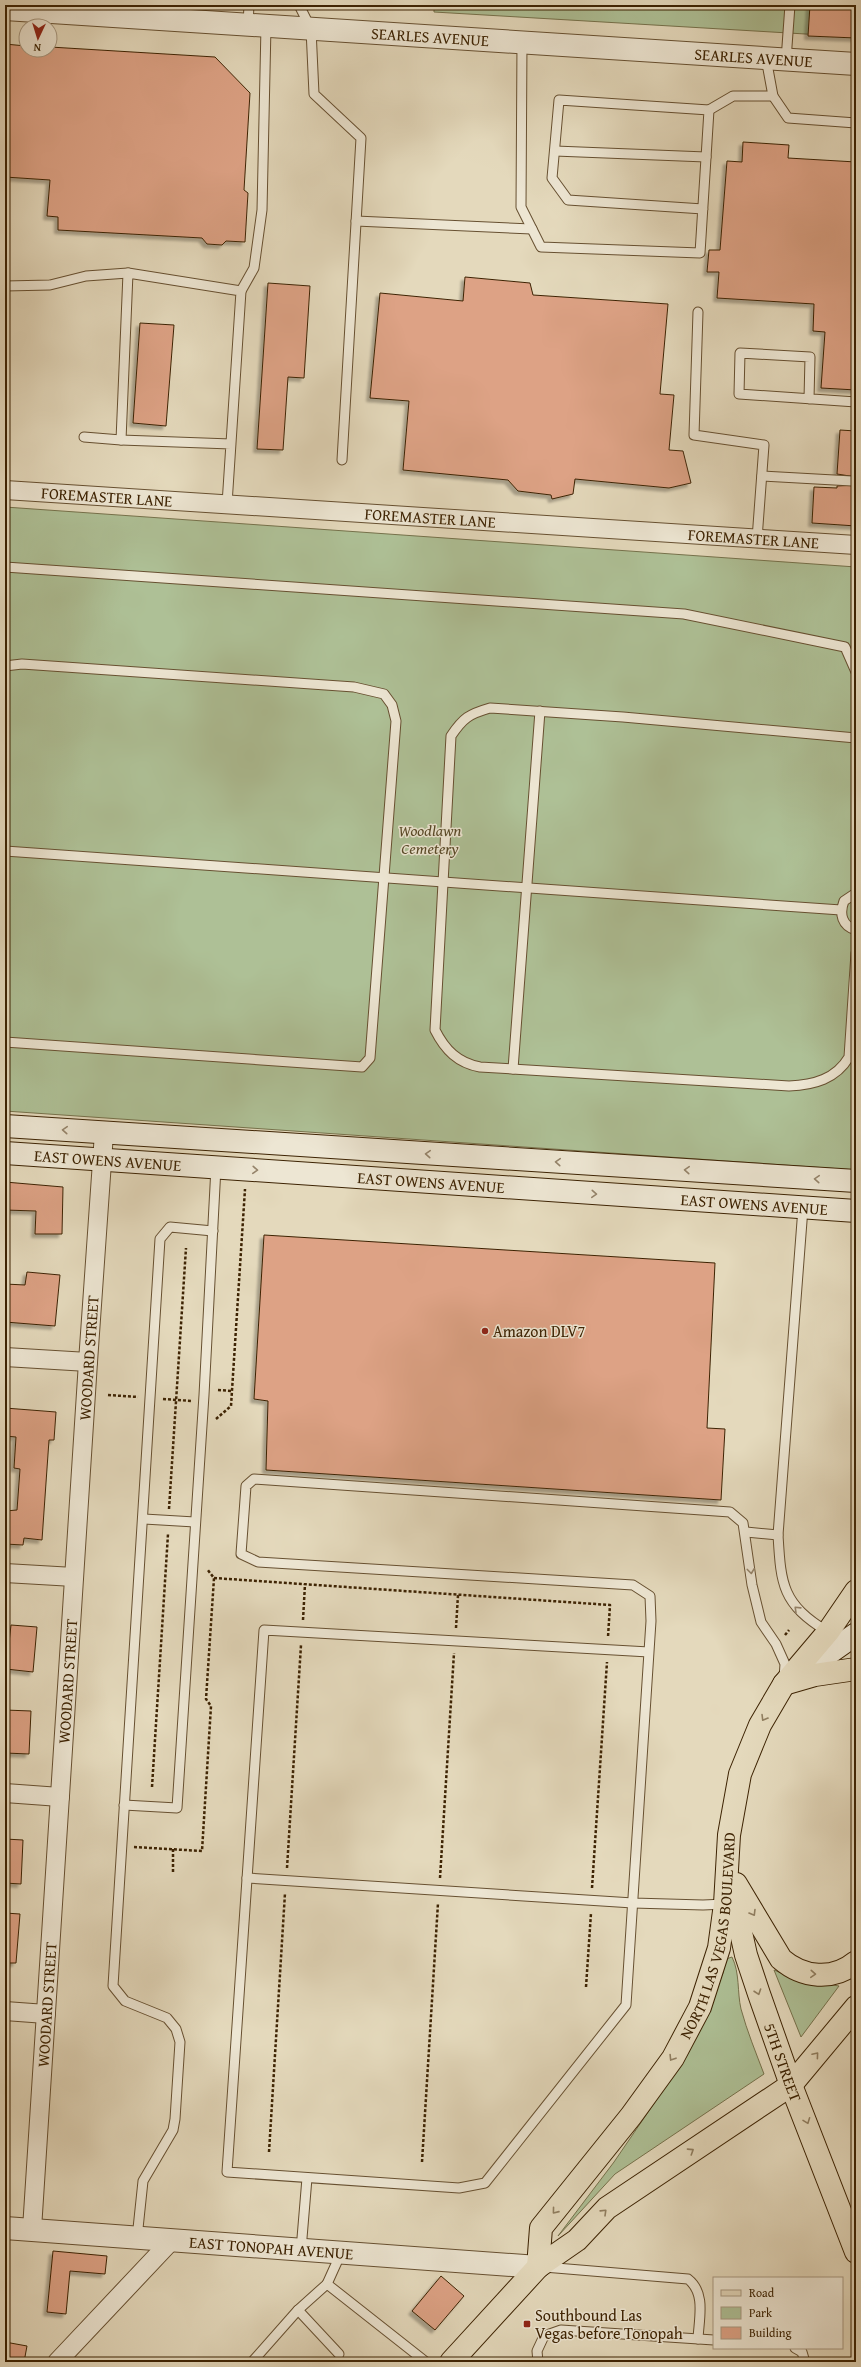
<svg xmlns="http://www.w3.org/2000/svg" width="861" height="2367" viewBox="0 0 861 2367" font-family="'Gentium Book Plus',serif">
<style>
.green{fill:#aec096;stroke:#76724c}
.building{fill:#dda285;stroke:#3d2303;filter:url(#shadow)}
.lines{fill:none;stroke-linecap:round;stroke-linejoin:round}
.service-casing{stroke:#675031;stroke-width:11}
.minor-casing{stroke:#675031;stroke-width:20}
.tertiary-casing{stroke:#675031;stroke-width:24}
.secondary-casing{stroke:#3d2303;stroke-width:24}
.primary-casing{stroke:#3d2303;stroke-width:24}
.path{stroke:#3d2303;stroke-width:2.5;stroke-dasharray:3 2;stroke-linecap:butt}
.service{stroke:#ede6d3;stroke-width:9}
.minor{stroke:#ede6d3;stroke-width:18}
.tertiary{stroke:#ede6d3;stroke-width:22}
.secondary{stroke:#ede6d3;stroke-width:22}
.primary{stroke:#e4d9bc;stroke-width:22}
.oneway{stroke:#95846b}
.oneway2{stroke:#907e60}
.poi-dot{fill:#8f2418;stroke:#ede6d3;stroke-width:1.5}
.labels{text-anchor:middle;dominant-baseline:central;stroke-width:3;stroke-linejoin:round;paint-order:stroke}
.street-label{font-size:16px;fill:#3d2303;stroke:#ede6d3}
.park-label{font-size:16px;font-style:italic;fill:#594a28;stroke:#ede6d3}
.poi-label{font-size:16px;fill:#3d2303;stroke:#ede6d3;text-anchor:start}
</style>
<defs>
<filter id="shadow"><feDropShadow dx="-3.5" dy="3.5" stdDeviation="1" flood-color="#0004"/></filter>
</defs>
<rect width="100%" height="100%" fill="#e4d9bc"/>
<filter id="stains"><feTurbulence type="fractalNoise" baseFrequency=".005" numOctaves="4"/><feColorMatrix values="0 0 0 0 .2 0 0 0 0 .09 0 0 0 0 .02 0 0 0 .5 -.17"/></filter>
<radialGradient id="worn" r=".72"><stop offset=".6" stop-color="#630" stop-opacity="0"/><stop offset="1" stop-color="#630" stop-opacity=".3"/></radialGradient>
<g class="green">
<path d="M434 5H856V37L434 12Z"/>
<path d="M5 507 856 567V1170L5 1111Z"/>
<path d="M732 1957C740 1973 737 1992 741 2009 747 2031 756 2053 764 2074L615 2174 558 2236 614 2162 687 2055 723 1973 726 1959Z"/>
<path d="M774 1970 796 1979 839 1986 801 2037Z"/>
</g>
<g class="building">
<path d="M810 5H856V38L808 36Z"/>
<path d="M5 44 26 46V50H50V47L215 57 250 93 244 190 248 193 245 242 226 241 222 245 207 244 202 238 58 230V217L47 216 50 180 5 177Z"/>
<path d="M743 142 789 145 788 158 856 162V390L821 388 825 332 813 331 814 304 717 298 719 272H707L709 250H720L727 161 742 162Z"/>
<path d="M465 277 530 283 533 295 668 304 660 394 674 395 669 450 683 451 691 483 669 488 575 479 573 494 552 499 551 495 518 491 508 480 403 470 409 401 370 398 380 293 463 301Z"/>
<path d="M268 283 310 286 304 378 288 377 283 450 257 449Z"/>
<path d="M140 323 174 325 166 426 133 423Z"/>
<path d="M840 430 856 431V477L837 474Z"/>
<path d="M856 485V526L812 523 814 487 837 488V486Z"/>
<path d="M5 1182 63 1187 62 1234H35L36 1211 5 1210Z"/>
<path d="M264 1235 715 1263 707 1428 725 1429 721 1500 266 1470 268 1401 254 1399Z"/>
<path d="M27 1272 60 1275 55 1326 5 1322V1284L25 1285Z"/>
<path d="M5 1408 56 1412 54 1440H49L42 1540 24 1538 23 1545 5 1544V1511L17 1510 20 1469 14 1468 16 1437 5 1436Z"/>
<path d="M11 1625 37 1627 33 1672 6 1669Z"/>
<path d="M5 1710 31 1711 29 1754 5 1753Z"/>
<path d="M5 1839 23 1840 21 1884 5 1883Z"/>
<path d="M5 1913 20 1914 16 1963H5Z"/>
<path d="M53 2251 107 2256 105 2274 70 2271 66 2314 47 2312Z"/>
<path d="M441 2276 464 2296 435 2330 412 2311Z"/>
<path d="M5 2342 27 2346 24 2362H5Z"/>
</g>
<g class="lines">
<g class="service-casing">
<g id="service">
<path d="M299 5 311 29 314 94 361 138 342 460"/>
<path d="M248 25 249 5"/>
<path d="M522 42 521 207 541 247 700 253 709 110 559 100 552 178 568 200 703 209"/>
<path d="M766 58 773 96 788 118 856 123"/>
<path d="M786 60 790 5"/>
<path d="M709 110 733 96H773"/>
<path d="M555 151 706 157"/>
<path d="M356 221 532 229"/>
<path d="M5 286 50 285 86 276 128 273"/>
<path d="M241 291 254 268 262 210 266 26"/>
<path d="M698 312 694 435 764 445 757 539"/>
<path d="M809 399 810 357 740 353 739 394 856 402"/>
<path d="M84 437 121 440"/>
<path d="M762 476 852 481"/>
<path d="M227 504 241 291 128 273 121 440 231 444"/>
<path d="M5 567 684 614 845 647 856 672"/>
<path d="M5 666 22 664 354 687 384 694 392 705 396 721 370 1058 362 1067 5 1042"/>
<path d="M856 738 623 717 490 708C469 714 463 718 451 736L435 1030C445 1050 458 1063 480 1067L789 1086C814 1085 836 1079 849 1057L856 953"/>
<path d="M5 851 841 910"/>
<path d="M856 893 844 901C839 914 842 926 856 930"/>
<path d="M513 1069 540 711"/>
<path d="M803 1208 778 1535C781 1585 782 1604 828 1632"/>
<path d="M144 1519 195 1522"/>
<path d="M746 1532 778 1535"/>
<path d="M649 1652 264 1630 227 2172 459 2188 485 2183 626 2005 651 1621 650 1596 633 1585 258 1562 241 1554 246 1486 254 1479 730 1512 743 1523 752 1585 761 1622 776 1644 785 1664 784 1678"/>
<path d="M124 1805 177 1808 204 1395 216 1167"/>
<path d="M247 1878 633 1903 703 1905 725 1904"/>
<path d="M137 2238 143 2181 173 2130 175 2119 180 2042 176 2029 167 2018 125 2001 113 1986 160 1239 170 1227 213 1231"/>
<path d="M301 2250 307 2178"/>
<path d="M544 2267 688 2279C706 2293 699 2318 698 2339"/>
<path d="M327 2284 341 2253"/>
<path d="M298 2310 327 2284 426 2362"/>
<path d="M795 2348 802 2352 805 2362"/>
<path d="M252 2362 298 2310 339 2354"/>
<path d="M538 2362 537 2351 544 2336 561 2330 714 2340"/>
</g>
</g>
<g class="minor-casing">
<g id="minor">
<path id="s1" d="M5 490 856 545"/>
<path d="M5 1357 88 1362"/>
<path d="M5 1573 74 1577"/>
<path d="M5 1793 60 1797"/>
<path d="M5 2011 46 2014"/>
<path id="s2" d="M32 2229 88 1362 104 1133"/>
<path d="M57 2362 172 2240"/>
</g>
</g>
<g class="tertiary-casing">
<g id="tertiary">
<path id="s3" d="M5 9 856 64"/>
<path id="s4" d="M5 2228 538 2267"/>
</g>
</g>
<g class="secondary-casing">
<g id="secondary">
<path d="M5 1126 856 1181"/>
<path id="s5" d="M5 1153 856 1211"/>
<path d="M795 1677 856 1634"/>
</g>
</g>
<g class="primary-casing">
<g id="primary">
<path d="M784 1684 815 1675 856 1669"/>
<path d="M736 1884 781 1959C803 1978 833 1981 856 1962"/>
<path id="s6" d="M732 1892 746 1955 759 1994 791 2085 856 2252"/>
<path id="s7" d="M538 2267 541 2228 631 2116 673 2058 700 2007 719 1948 725 1904 729 1835 740 1774 760 1725 784 1684 828 1632 856 1591"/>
<path d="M451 2362 538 2267 577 2240 607 2208 791 2085 856 2007"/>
</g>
</g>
<g class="path">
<path d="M218 1390 232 1391"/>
<path d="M108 1395 138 1397"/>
<path d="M163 1399 192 1401"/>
<path d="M216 1419 231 1406 245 1189"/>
<path d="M169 1509 186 1248"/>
<path d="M214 1578 610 1605 608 1637"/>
<path d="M303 1620 305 1584"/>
<path d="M456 1628 458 1595"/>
<path d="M785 1635 789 1630"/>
<path d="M152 1787 168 1534"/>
<path d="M134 1847 202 1851 211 1706 206 1699 214 1578 207 1569"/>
<path d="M173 1849V1874"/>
<path d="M287 1868 301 1645"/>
<path d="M440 1878 454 1653"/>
<path d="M592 1888 607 1662"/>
<path d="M586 1987 591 1913"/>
<path d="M269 2152 285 1893"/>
<path d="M422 2162 438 1903"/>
</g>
<use href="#service" class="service"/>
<use href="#minor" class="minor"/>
<use href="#tertiary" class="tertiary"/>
<use href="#secondary" class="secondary"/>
<use href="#primary" class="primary"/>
</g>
<defs><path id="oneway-chevron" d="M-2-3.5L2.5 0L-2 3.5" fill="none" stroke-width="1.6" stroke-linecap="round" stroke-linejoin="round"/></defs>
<g class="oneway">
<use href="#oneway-chevron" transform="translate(65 1130) rotate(-176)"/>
<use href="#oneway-chevron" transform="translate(428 1154) rotate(-176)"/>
<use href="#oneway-chevron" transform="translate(558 1162) rotate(-176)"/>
<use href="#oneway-chevron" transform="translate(255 1170) rotate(4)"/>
<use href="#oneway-chevron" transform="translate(687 1170) rotate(-176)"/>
<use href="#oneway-chevron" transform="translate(817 1179) rotate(-176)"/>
<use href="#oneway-chevron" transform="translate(594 1194) rotate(4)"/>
<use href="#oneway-chevron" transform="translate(751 1571) rotate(83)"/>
<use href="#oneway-chevron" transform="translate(797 1609) rotate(-136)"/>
</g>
<g class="oneway2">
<use href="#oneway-chevron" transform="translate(764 1718) rotate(121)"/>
<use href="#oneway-chevron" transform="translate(753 1913) rotate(59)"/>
<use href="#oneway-chevron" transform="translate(813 1974) rotate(4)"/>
<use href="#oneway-chevron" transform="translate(758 1992) rotate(71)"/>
<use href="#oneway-chevron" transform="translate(816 2055) rotate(-50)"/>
<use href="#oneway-chevron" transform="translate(672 2058) rotate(122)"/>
<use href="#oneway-chevron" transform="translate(807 2121) rotate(69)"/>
<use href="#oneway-chevron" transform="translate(691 2151) rotate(-33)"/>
<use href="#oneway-chevron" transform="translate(555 2211) rotate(129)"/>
<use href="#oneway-chevron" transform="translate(604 2212) rotate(-44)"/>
</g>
<g class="poi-dot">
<circle cx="485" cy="1331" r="4"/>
<rect x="523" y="2320" width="8" height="8" rx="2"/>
</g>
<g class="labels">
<g class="street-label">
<text stroke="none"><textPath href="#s3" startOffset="426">SEARLES AVENUE</textPath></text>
<text stroke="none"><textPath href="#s3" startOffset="750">SEARLES AVENUE</textPath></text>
<text stroke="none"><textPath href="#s1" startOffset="102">FOREMASTER LANE</textPath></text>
<text stroke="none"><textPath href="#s1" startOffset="426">FOREMASTER LANE</textPath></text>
<text stroke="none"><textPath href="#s1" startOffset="750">FOREMASTER LANE</textPath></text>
<text stroke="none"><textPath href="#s5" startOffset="103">EAST OWENS AVENUE</textPath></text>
<text stroke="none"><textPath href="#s5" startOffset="427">EAST OWENS AVENUE</textPath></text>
<text stroke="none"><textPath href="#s5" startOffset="751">EAST OWENS AVENUE</textPath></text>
<text stroke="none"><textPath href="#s2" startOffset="873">WOODARD STREET</textPath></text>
<text stroke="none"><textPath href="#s2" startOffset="549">WOODARD STREET</textPath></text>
<text stroke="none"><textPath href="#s7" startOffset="384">NORTH LAS VEGAS BOULEVARD</textPath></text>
<text stroke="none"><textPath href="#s2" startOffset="225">WOODARD STREET</textPath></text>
<text stroke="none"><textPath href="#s6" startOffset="178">5TH STREET</textPath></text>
<text stroke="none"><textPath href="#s4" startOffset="267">EAST TONOPAH AVENUE</textPath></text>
</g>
<g class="park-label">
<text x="430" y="830">Woodlawn<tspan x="430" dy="18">Cemetery</tspan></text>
</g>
<g class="poi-label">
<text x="493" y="1331">Amazon DLV7</text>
<text x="535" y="2315">Southbound Las<tspan x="535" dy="18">Vegas before Tonopah</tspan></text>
</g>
</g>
<rect width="861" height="2367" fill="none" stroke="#e4d9bc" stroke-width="20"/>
<rect x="6" y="6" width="849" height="2355" fill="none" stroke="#3d2303" stroke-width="2"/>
<rect x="10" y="10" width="841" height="2347" fill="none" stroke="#3d2303"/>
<rect x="713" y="2277" width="130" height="72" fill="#ede6d3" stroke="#a79880"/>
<rect x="721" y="2290" width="20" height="6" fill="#e4d9bc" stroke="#a79880"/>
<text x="749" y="2297" font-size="12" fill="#3d2303">Road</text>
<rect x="721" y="2307" width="20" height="12" fill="#aec096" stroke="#a79880"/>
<text x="749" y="2317" font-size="12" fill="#3d2303">Park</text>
<rect x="721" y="2327" width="20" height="12" fill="#dda285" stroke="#a79880"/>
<text x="749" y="2337" font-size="12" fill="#3d2303">Building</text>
<g transform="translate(38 38) rotate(184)"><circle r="19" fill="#ede6d3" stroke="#a79880"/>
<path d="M0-3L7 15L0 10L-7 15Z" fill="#8f2418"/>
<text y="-6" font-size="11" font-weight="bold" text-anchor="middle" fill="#3d2303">N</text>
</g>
<rect width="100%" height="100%" filter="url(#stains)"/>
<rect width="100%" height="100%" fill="url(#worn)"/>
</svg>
